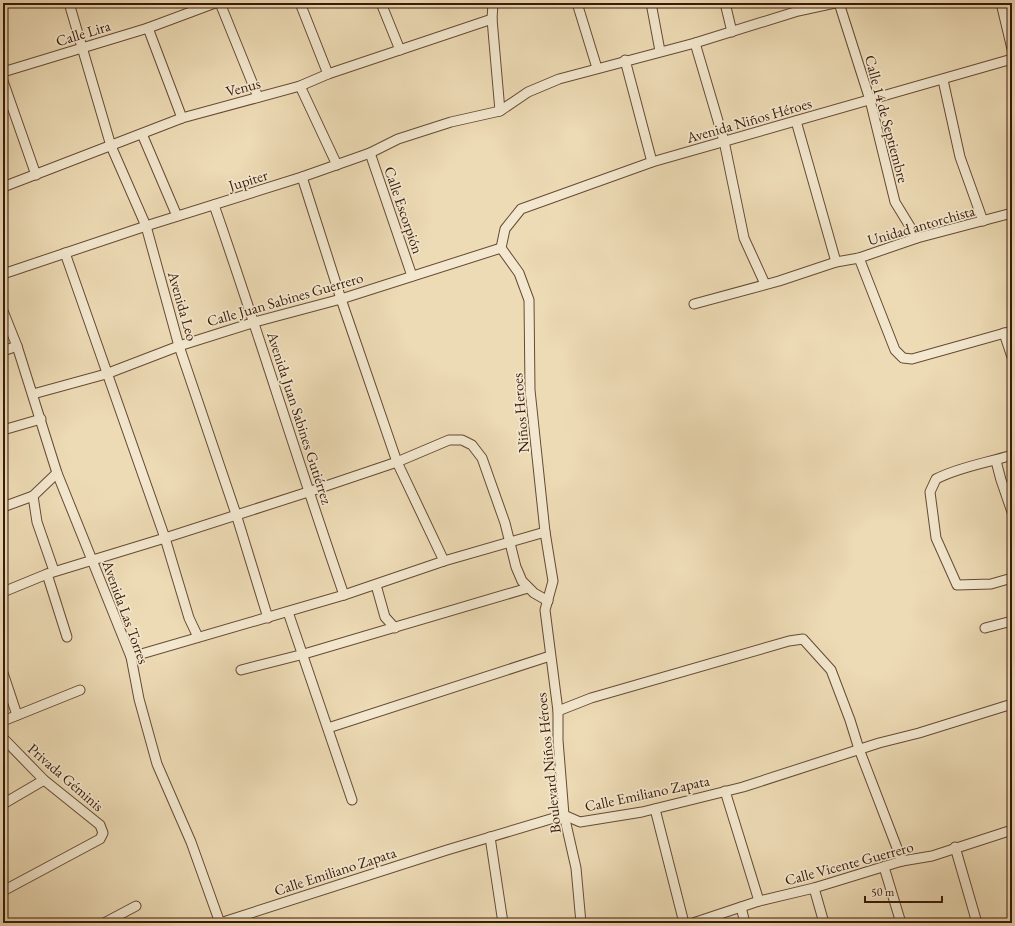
<svg xmlns="http://www.w3.org/2000/svg" width="1015" height="926" viewBox="0 0 1015 926" font-family="'EB Garamond',serif">
<style>
.lines{fill:none;stroke-linecap:round;stroke-linejoin:round}
.street-casing{stroke:#664a34;stroke-width:11}
.street{stroke:#f3e8cf;stroke-width:9}
.labels{text-anchor:middle;dominant-baseline:central;stroke-width:3.5;stroke-linejoin:round;paint-order:stroke}
.street-label{font-size:15px;fill:#391909;stroke:#f3e8cf}
</style>
<rect width="100%" height="100%" fill="#eddbb5"/>
<filter id="stains"><feTurbulence type="fractalNoise" baseFrequency=".005" numOctaves="4"/><feColorMatrix values="0 0 0 0 .2 0 0 0 0 .09 0 0 0 0 .02 0 0 0 .5 -.17"/></filter>
<radialGradient id="worn" r=".72"><stop offset=".6" stop-color="#630" stop-opacity="0"/><stop offset="1" stop-color="#630" stop-opacity=".3"/></radialGradient>
<g class="lines">
<g class="street-casing">
<g id="street">
<path d="M69 3 111 146 146 226 179 346 236 514 268 618"/>
<path d="M220 3 258 97"/>
<path d="M300 3 328 74"/>
<path d="M381 3 400 50"/>
<path d="M493 3 492 19 500 111"/>
<path d="M577 3 597 68"/>
<path d="M651 3 660 51"/>
<path d="M725 3 732 32"/>
<path d="M839 3 870 100 895 202 917 238"/>
<path d="M1001 3 1012 49"/>
<path d="M148 28 182 118"/>
<path d="M695 43 724 141 744 238 765 284"/>
<path d="M625 60 652 162"/>
<path d="M3 72 148 28 215 3"/>
<path d="M943 80 960 157 983 221"/>
<path d="M3 81 36 175"/>
<path d="M300 86 337 165"/>
<path d="M796 121 836 262"/>
<path d="M142 134 177 216"/>
<path d="M370 153 412 276"/>
<path d="M302 177 341 299 397 462 444 561"/>
<path d="M3 187 182 118 300 86 328 74 492 19"/>
<path d="M214 205C259 334 299 466 344 595"/>
<path d="M65 253 165 538 189 618 198 637"/>
<path d="M859 258 895 350 903 358 912 359 1012 331"/>
<path d="M3 274 146 226 302 177 370 153 398 139 451 122 500 111 528 92 559 79 695 43 798 11 835 3"/>
<path d="M694 304 779 281 836 262 859 258 917 238 1012 213"/>
<path d="M3 311 17 346 57 473 131 657 139 699 157 764 191 842 220 923"/>
<path d="M1004 333 1012 357"/>
<path d="M3 351 17 346"/>
<path d="M33 394 106 374 179 346 255 322 341 299 501 248"/>
<path d="M3 430 41 419"/>
<path d="M1012 455C987 463 959 467 936 479L930 492 936 538 957 585 991 584 1012 578"/>
<path d="M996 461 1001 480 1012 512"/>
<path d="M33 496 37 522 54 571"/>
<path d="M3 507 33 496 57 473"/>
<path d="M47 574 67 637"/>
<path d="M376 585 385 617 395 628"/>
<path d="M3 592 47 574 165 538 308 492 397 462 449 440H462L472 445 482 458 505 523 516 567 522 581 534 593 548 601"/>
<path d="M288 612 352 800"/>
<path d="M985 628 1012 621"/>
<path d="M131 657 344 595 444 561 545 532"/>
<path d="M241 670 304 654 528 588"/>
<path d="M3 673 17 715"/>
<path d="M558 711 591 698 789 641 803 639 831 670 850 720 859 749 902 861"/>
<path d="M3 721 80 690"/>
<path d="M328 728 550 656"/>
<path d="M3 738 44 780 100 825 103 833 100 839 3 891"/>
<path d="M725 791 759 901"/>
<path d="M3 804 44 780"/>
<path d="M655 809 684 923"/>
<path d="M490 837 503 923"/>
<path d="M955 847 977 923"/>
<path d="M884 867 901 923"/>
<path d="M814 888 824 923"/>
<path d="M741 907 745 923"/>
<path d="M104 923 136 906"/>
<path d="M220 923 447 850 564 815 580 822 642 812 743 787 879 743 919 733 1012 704"/>
<path d="M581 923 576 868 564 815 558 740V711L545 610 553 581 545 532 530 390 529 300 519 273 501 248 505 229 521 209 652 162 1012 59"/>
<path d="M693 923 759 901 814 888 902 861 932 856 1012 830"/>
</g>
</g>
<use href="#street" class="street"/>
</g>
<g class="labels">
<g class="street-label">
<text transform="translate(83 33) rotate(-17)">Calle Lira</text>
<text transform="translate(243 87) rotate(-15)">Venus</text>
<text transform="translate(887 119) rotate(75)">Calle 14 de Septiembre</text>
<text transform="translate(749 120) rotate(-16)">Avenida Niños Héroes</text>
<text transform="translate(248 180) rotate(-17)">Jupiter</text>
<text transform="translate(404 210) rotate(71)">Calle Escorpión</text>
<text transform="translate(921 225) rotate(-16)">Unidad antorchista</text>
<text transform="translate(285 299) rotate(-16)">Calle Juan Sabines Guerrero</text>
<text transform="translate(183 306) rotate(74)">Avenida Leo</text>
<text transform="translate(520 413) rotate(-95)">Niños Heroes</text>
<text transform="translate(300 418) rotate(72)">Avenida Juan Sabines Gutiérrez</text>
<text transform="translate(126 612) rotate(70)">Avenida Las Torres</text>
<text transform="translate(548 763) rotate(-96)">Boulevard Niños Héroes</text>
<text transform="translate(66 777) rotate(41)">Privada Géminis</text>
<text transform="translate(647 793) rotate(-12)">Calle Emiliano Zapata</text>
<text transform="translate(849 863) rotate(-15)">Calle Vicente Guerrero</text>
<text transform="translate(335 871) rotate(-18)">Calle Emiliano Zapata</text>
</g>
</g>
<rect width="1015" height="926" fill="none" stroke="#eddbb5" stroke-width="16"/>
<rect x="4" y="4" width="1007" height="918" fill="none" stroke="#391909" stroke-width="2"/>
<rect x="8" y="8" width="999" height="910" fill="none" stroke="#391909"/>
<path d="M865 896v6h77v-6" fill="none" stroke="#391909" stroke-width="2"/>
<text x="871" y="896" font-size="12" fill="#391909" stroke="#f3e8cf" stroke-width="3" paint-order="stroke">50 m</text>
<rect width="100%" height="100%" filter="url(#stains)"/>
<rect width="100%" height="100%" fill="url(#worn)"/>
</svg>
